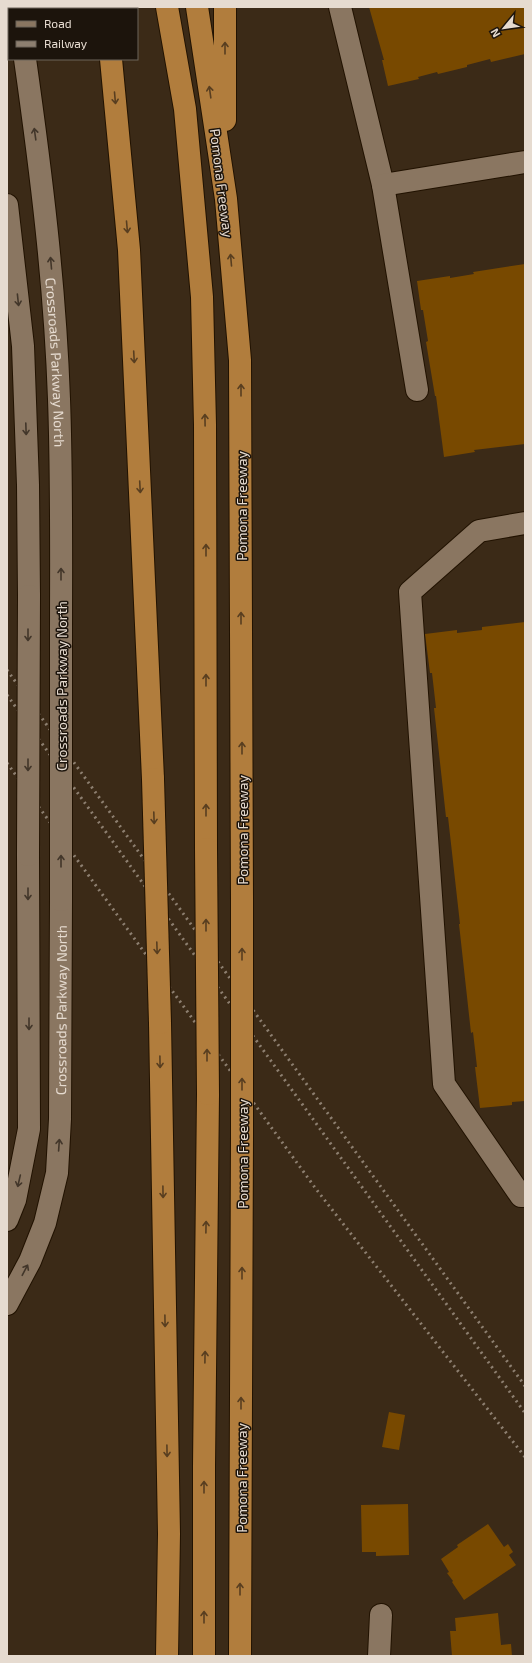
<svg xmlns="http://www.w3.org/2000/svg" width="532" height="1663" viewBox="0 0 532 1663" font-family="'Exo 2',sans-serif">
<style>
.building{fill:#784900}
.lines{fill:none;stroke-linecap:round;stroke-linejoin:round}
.minor-casing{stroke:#211201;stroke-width:24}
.highway-casing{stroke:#211201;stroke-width:24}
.minor{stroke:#8a7661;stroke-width:22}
.highway{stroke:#b17d3d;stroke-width:22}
.rail{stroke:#8d7f70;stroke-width:3;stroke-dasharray:2 4;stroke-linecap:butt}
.minor-bridge-casing{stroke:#211201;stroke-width:24;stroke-linecap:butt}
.highway-bridge-casing{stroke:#211201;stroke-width:24;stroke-linecap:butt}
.minor-bridge{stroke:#8a7661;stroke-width:22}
.highway-bridge{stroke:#b17d3d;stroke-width:22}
.oneway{stroke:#583e20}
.oneway2{stroke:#42362a}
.labels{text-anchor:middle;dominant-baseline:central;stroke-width:3;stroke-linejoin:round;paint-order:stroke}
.street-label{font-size:14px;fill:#e6dbd0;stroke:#1c140c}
</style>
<rect width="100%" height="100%" fill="#3b2a17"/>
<g class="building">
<path d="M369 7H525V54L491 62 490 59 467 65V67L438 74 437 72 418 77 419 79 388 86 382 60H384Z"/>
<path d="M525 264V444L474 450 475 452 444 457 436 396H435L426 342 428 341 423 310H421L417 281 450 276V278L474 274 473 272Z"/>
<path d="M525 622V1101L512 1102V1105L480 1108 475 1067H477L473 1032 471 1033 459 924H460L448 817H446L434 708H436L432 673H430L425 634 457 630V633L482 630V627Z"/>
<path d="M389 1412 405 1415 399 1450 382 1447Z"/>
<path d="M408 1504 409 1555 376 1556V1552H362L361 1505Z"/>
<path d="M488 1524 504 1547 508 1544 513 1552 509 1555 516 1565 464 1600 452 1582 453 1581 447 1573 449 1572 441 1559 458 1547 457 1545Z"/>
<path d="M498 1613 501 1645 511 1644 512 1656H452L450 1631H456L455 1618Z"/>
</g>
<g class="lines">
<g class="minor-casing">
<g id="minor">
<path d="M18 7V9"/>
<path d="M340 7 383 185"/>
<path id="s1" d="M25 59C41 172 55 285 59 399 62 480 61 561 61 641"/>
<path d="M7 205 23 346 28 485 29 596"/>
<path d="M417 390 383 185 525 162"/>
<path d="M525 523 479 531 410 592 444 1084 521 1196H525"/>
<path d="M7 1220 15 1200 29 1129 28 855"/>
<path id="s2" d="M7 1304 30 1261 45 1223 57 1173 60 1119 61 900"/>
<path d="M379 1656 381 1615"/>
</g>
</g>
<g class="highway-casing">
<g id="highway">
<path d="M106 7 107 9"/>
<path d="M167 7 185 109 202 297 205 425 206 849"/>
<path d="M197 7 226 199 240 360 242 899"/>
<path d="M225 7V120"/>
<path d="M111 59 129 250 153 779"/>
<path d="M160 1023 169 1534 167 1656"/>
<path d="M204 1656V1466L208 1094"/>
<path d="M240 1656 242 1137"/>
</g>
</g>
<use href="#minor" class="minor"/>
<use href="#highway" class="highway"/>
<g class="rail">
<path d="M7 670 525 1386"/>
<path d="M7 695 525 1413"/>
<path d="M7 763 316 1189 525 1457"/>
</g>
<g class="minor-bridge-casing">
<g id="minor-bridge">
<path d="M61 641V900"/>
<path d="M28 855 29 596"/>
</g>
</g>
<g class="highway-bridge-casing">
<g id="highway-bridge">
<path d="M153 779 160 1023"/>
<path d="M206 849 208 1094"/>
<path d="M242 1137V899"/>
</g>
</g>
<use href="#minor-bridge" class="minor-bridge"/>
<use href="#highway-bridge" class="highway-bridge"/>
</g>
<defs><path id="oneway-shaft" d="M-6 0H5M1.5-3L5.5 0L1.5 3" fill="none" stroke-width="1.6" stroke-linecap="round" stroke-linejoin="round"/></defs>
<g class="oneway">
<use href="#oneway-shaft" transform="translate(225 48) rotate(-90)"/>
<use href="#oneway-shaft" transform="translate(210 92) rotate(-98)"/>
<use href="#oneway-shaft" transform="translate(115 98) rotate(85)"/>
<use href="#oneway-shaft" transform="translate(127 227) rotate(85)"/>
<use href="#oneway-shaft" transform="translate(231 260) rotate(-95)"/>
<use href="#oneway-shaft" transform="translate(134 357) rotate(87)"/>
<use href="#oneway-shaft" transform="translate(241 390) rotate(-90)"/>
<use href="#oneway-shaft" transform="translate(205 420) rotate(-91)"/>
<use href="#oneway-shaft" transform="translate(140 487) rotate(87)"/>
<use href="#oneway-shaft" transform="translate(206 550) rotate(-90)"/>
<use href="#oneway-shaft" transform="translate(241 618) rotate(-90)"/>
<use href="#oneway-shaft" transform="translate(206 680) rotate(-90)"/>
<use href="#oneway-shaft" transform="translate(242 748) rotate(-90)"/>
<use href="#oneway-shaft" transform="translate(206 810) rotate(-90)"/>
<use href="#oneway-shaft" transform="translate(154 818) rotate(88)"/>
<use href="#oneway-shaft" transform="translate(206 925) rotate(-90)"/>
<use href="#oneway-shaft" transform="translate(157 948) rotate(88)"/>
<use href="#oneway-shaft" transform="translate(242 954) rotate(-90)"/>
<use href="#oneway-shaft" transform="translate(207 1055) rotate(-90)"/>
<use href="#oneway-shaft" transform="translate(160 1062) rotate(89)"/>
<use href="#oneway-shaft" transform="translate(242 1084) rotate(-90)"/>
<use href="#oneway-shaft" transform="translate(163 1192) rotate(89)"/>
<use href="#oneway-shaft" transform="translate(206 1227) rotate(-89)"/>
<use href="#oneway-shaft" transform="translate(242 1273) rotate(-90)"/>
<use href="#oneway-shaft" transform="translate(165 1321) rotate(89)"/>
<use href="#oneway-shaft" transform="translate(205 1357) rotate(-89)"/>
<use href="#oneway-shaft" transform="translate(241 1403) rotate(-90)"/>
<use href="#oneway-shaft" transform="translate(167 1451) rotate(89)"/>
<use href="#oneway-shaft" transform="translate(204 1487) rotate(-90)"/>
<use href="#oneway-shaft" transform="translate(240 1589) rotate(-90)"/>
<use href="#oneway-shaft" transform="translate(204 1617) rotate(-90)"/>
</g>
<g class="oneway2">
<use href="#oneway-shaft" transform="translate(35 134) rotate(-98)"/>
<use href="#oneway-shaft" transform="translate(51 263) rotate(-95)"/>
<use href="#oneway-shaft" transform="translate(18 300) rotate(84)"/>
<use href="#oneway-shaft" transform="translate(26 429) rotate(88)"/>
<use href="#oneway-shaft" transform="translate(61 574) rotate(-90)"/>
<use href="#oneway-shaft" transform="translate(28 635) rotate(90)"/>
<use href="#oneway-shaft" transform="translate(28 765) rotate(90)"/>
<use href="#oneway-shaft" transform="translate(61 861) rotate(-90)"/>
<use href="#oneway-shaft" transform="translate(28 894) rotate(90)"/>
<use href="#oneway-shaft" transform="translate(29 1024) rotate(90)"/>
<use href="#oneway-shaft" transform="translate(59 1145) rotate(-86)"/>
<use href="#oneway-shaft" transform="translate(19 1181) rotate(103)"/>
<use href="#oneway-shaft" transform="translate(25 1270) rotate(-62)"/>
</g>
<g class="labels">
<g class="street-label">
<text transform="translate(222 183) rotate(83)">Pomona Freeway</text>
<text stroke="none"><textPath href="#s1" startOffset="305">Crossroads Parkway North</textPath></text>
<text transform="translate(241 506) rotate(-90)">Pomona Freeway</text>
<text transform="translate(61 686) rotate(-90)">Crossroads Parkway North</text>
<text transform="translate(242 830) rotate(-90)">Pomona Freeway</text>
<text stroke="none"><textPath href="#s2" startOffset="304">Crossroads Parkway North</textPath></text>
<text transform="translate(242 1154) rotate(-90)">Pomona Freeway</text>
<text transform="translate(241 1478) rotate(-90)">Pomona Freeway</text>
</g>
</g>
<rect width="532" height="1663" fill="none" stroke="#e6dbd0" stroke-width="16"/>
<rect x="8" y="8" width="130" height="52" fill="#1c140c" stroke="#6d645a"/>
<rect x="16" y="21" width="20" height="6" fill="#8a7661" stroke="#6d645a"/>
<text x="44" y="28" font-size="12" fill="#e6dbd0">Road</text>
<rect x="16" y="41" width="20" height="6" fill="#8d7f70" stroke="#6d645a"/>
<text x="44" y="48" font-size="12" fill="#e6dbd0">Railway</text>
<g transform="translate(504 28) rotate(241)" stroke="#1c140c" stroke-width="3" paint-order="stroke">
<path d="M0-3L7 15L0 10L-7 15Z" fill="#e6dbd0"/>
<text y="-6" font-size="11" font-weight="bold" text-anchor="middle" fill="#e6dbd0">N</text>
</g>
</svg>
